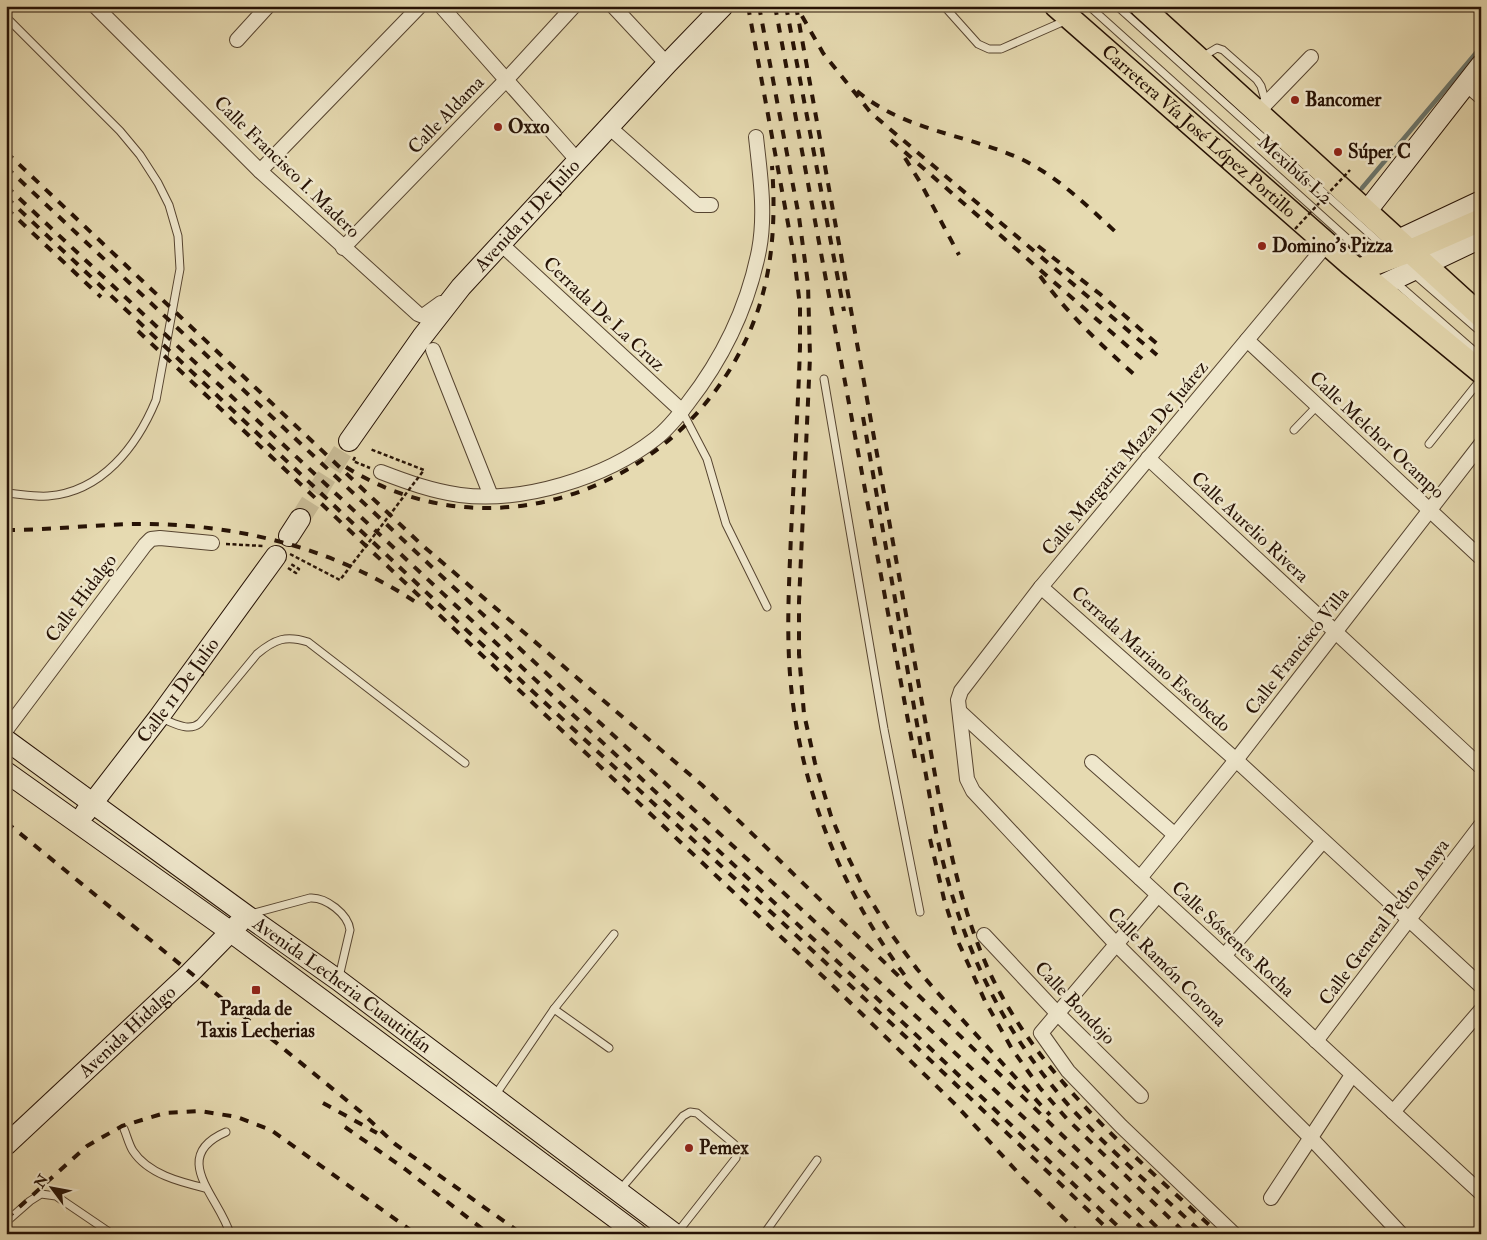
<svg xmlns="http://www.w3.org/2000/svg" width="1487" height="1240" viewBox="0 0 1487 1240" font-family="'IM FELL Double Pica',serif">
<style>
.lines{fill:none;stroke-linecap:round;stroke-linejoin:round}
.stream{stroke:#6a766d;stroke-width:4.5}
.secondary-tunnel{stroke:#c9bc97;stroke-width:20;stroke-dasharray:20 10;stroke-linecap:butt}
.lane-casing{stroke:#564430;stroke-width:9}
.street-casing{stroke:#564430;stroke-width:16}
.secondary-casing{stroke:#261205;stroke-width:22}
.primary-casing{stroke:#261205;stroke-width:25}
.path{stroke:#261205;stroke-width:2.5;stroke-dasharray:4 2.5;stroke-linecap:butt}
.lane{stroke:#efe7cc;stroke-width:7}
.street{stroke:#efe7cc;stroke-width:14}
.secondary{stroke:#efe7cc;stroke-width:20}
.primary{stroke:#e6dab1;stroke-width:22}
.rail{stroke:#261205;stroke-width:4;stroke-dasharray:9 9;stroke-linecap:butt}
.path-bridge{stroke:#261205;stroke-width:2.5;stroke-dasharray:4 2.5;stroke-linecap:butt}
.poi-dot{fill:#8f2418;stroke:#efe7cc;stroke-width:2}
.labels{text-anchor:middle;dominant-baseline:central;stroke-width:5;stroke-linejoin:round;paint-order:stroke}
.poi-label{font-size:19px;font-weight:bold;fill:#261205;stroke:#efe7cc;text-anchor:start}
.street-label{font-size:19px;fill:#261205;stroke:#efe7cc}
</style>
<rect width="100%" height="100%" fill="#e6dab1"/>
<filter id="stains"><feTurbulence type="fractalNoise" baseFrequency=".004" numOctaves="4"/><feColorMatrix values="0 0 0 0 .2 0 0 0 0 .09 0 0 0 0 .02 0 0 0 .5 -.17"/></filter>
<radialGradient id="worn" r=".72"><stop offset=".6" stop-color="#630" stop-opacity="0"/><stop offset="1" stop-color="#630" stop-opacity=".3"/></radialGradient>
<g class="lines">
<path class="stream" d="M1362 188 1481 47"/>
<path class="secondary-tunnel" d="M300 519 349 441"/>
<g class="lane-casing">
<g id="lane">
<path d="M944 6 978 44 989 49H1001L1067 20"/>
<path d="M1089 6 1371 260"/>
<path d="M1117 6 1392 254"/>
<path d="M6 17 120 131 140 155 158 183 169 205 178 236 180 269 156 400C137 446 102 492 48 496 35 497 20 494 6 493"/>
<path d="M1202 57 1217 48 1223 50 1257 80 1261 86 1266 103"/>
<path d="M1413 273 1481 332"/>
<path d="M1394 281 1481 357"/>
<path d="M824 379 884 729 920 912"/>
<path d="M682 411 707 459 726 524 767 607"/>
<path d="M1294 430 1318 405"/>
<path d="M1429 444 1481 379"/>
<path d="M160 718C173 722 188 733 200 723L257 654C275 639 286 635 308 642L465 763"/>
<path d="M251 914 310 898C326 897 348 914 350 930L339 977"/>
<path d="M554 1009 609 1048"/>
<path d="M494 1097 554 1009 614 934"/>
<path d="M124 1129C127 1136 129 1145 133 1151 148 1174 180 1182 205 1188"/>
<path d="M226 1132C168 1157 220 1198 230 1234"/>
<path d="M619 1191 683 1116 690 1112 697 1113 734 1144 737 1151 736 1158 677 1233"/>
<path d="M6 1222 30 1201 41 1194 56 1196 112 1234"/>
<path d="M764 1234 817 1160"/>
</g>
</g>
<g class="street-casing">
<g id="street">
<path d="M95 6 260 171 418 314 423 316 441 303"/>
<path d="M441 6 578 161"/>
<path d="M613 6 667 64"/>
<path d="M237 40 268 6"/>
<path d="M1465 83 1481 97"/>
<path d="M1257 113 1311 57"/>
<path d="M609 127 697 205H711"/>
<path d="M260 171 420 6"/>
<path d="M501 244 682 411"/>
<path d="M1327 244 1041 587 961 691 958 700 967 779 973 791 1116 944 1311 1138 1401 1234"/>
<path d="M343 248 506 80 574 6"/>
<path d="M1247 340 1481 558"/>
<path d="M433 350 491 496"/>
<path d="M1148 458 1481 767"/>
<path d="M381 472C407 482 432 491 460 495 523 503 605 478 655 439 668 429 679 415 688 403 723 358 748 306 759 250 766 213 760 174 756 137"/>
<path d="M1041 587 1236 760 1481 986"/>
<path d="M960 712 1481 1193"/>
<path d="M6 730 145 545 151 539 160 538 212 543"/>
<path d="M1092 762 1175 835"/>
<path d="M1140 878 1236 760 1481 444"/>
<path d="M1158 895 1041 1033 1068 1071 1121 1126 1234 1234"/>
<path d="M984 935 1057 1013 1141 1096"/>
<path d="M1224 956 1323 841"/>
<path d="M1316 1041 1481 825"/>
<path d="M1393 1112 1481 1010"/>
<path d="M1271 1198 1352 1075"/>
</g>
</g>
<g class="secondary-casing">
<g id="secondary">
<path d="M1366 212 1481 65"/>
<path d="M1398 240 1481 201"/>
<path d="M1378 287 1481 238"/>
<path id="s1" d="M349 441 422 337 461 287 667 64 723 6"/>
<path d="M289 536 300 519"/>
<path id="s2" d="M6 740 246 915 338 980 675 1234"/>
<path d="M6 772 231 932 637 1234"/>
<path id="s3" d="M85 813 159 717 276 556"/>
<path id="s4" d="M6 1145 190 973 240 922"/>
</g>
</g>
<g class="primary-casing">
<g id="primary">
<path id="s5" d="M1056 6 1350 264 1481 372"/>
<path d="M1141 6 1481 316"/>
<path d="M1358 270 1410 251 1481 220"/>
</g>
</g>
<g class="path">
<path d="M355 457 353 461 370 468"/>
<path d="M226 544 263 546"/>
<path d="M288 568 296 573 299 569 291 564"/>
</g>
<use href="#lane" class="lane"/>
<use href="#street" class="street"/>
<use href="#secondary" class="secondary"/>
<use href="#primary" class="primary"/>
<g class="rail">
<path d="M748 6 794 256 800 306V347C798 410 794 472 791 535 789 585 786 636 791 686 801 790 843 894 906 977"/>
<path d="M759 6 799 217 808 284 810 357 799 602V654L804 714 815 763 831 816 849 859 865 891 892 935 917 969 936 991 1050 1115"/>
<path d="M775 6 915 758"/>
<path d="M786 6 844 311"/>
<path d="M796 6 939 797C951 856 964 916 989 971 1039 1078 1134 1155 1219 1234"/>
<path d="M802 16 823 53 871 113 1157 355"/>
<path d="M857 91C905 131 965 134 1019 158 1058 176 1088 207 1119 235"/>
<path d="M891 140 1148 364"/>
<path d="M6 152 422 545 702 785 1164 1234"/>
<path d="M905 158 920 182 959 255"/>
<path d="M6 167 449 583 840 945 1148 1234"/>
<path d="M6 186 913 1032 1126 1234"/>
<path d="M6 197 461 625 907 1038 1113 1234"/>
<path d="M6 208 101 297"/>
<path d="M1038 246 1100 294 1163 349"/>
<path d="M1040 276C1068 314 1101 345 1136 376"/>
<path d="M138 331 831 984 956 1105 1022 1177 1080 1234"/>
<path d="M863 417 936 832C959 939 997 1025 1071 1108 1112 1153 1159 1192 1203 1234"/>
<path d="M346 467C495 561 687 485 752 326 773 275 776 220 772 166"/>
<path d="M6 530C52 530 98 524 143 524 241 524 339 550 420 605"/>
<path d="M6 822 361 1112 395 1144 522 1234"/>
<path d="M930 839 944 899 956 937 985 1001 1012 1049 1040 1088 1067 1119 1186 1234"/>
<path d="M323 1103 377 1133"/>
<path d="M345 1127 405 1169 489 1234"/>
<path d="M6 1219 87 1146 122 1126 165 1113 200 1111 237 1117 271 1130 416 1234"/>
</g>
<g class="path-bridge">
<path d="M1295 229 1350 170"/>
<path d="M290 554 340 580 424 470 370 449"/>
</g>
</g>
<g class="poi-dot">
<circle cx="1295" cy="100" r="5"/>
<circle cx="498" cy="127" r="5"/>
<circle cx="1338" cy="152" r="5"/>
<circle cx="1262" cy="246" r="5"/>
<rect x="251" y="985" width="10" height="10" rx="2.5"/>
<circle cx="689" cy="1148" r="5"/>
</g>
<g class="labels">
<g class="poi-label">
<text x="1305" y="100">Bancomer</text>
<text x="508" y="127">Oxxo</text>
<text x="1348" y="152">Súper C</text>
<text x="1272" y="246">Domino's Pizza</text>
<text x="256" y="1009" text-anchor="middle">Parada de<tspan x="256" dy="22">Taxis Lecherias</tspan></text>
<text x="699" y="1148">Pemex</text>
</g>
<g class="street-label">
<text transform="translate(446 115) rotate(-46)">Calle Aldama</text>
<text stroke="none"><textPath href="#s5" startOffset="190">Carretera Vía José López Portillo</textPath></text>
<text transform="translate(287 167) rotate(44)">Calle Francisco I. Madero</text>
<text transform="translate(1295 170) rotate(42)">Mexibús L2</text>
<text stroke="none"><textPath href="#s1" startOffset="288">Avenida 11 De Julio</textPath></text>
<text transform="translate(604 314) rotate(43)">Cerrada De La Cruz</text>
<text transform="translate(1377 435) rotate(43)">Calle Melchor Ocampo</text>
<text transform="translate(1125 458) rotate(-50)">Calle Margarita Maza De Juárez</text>
<text transform="translate(1250 527) rotate(43)">Calle Aurelio Rivera</text>
<text transform="translate(81 598) rotate(-53)">Calle Hidalgo</text>
<text transform="translate(1297 651) rotate(-52)">Calle Francisco Villa</text>
<text transform="translate(1151 659) rotate(42)">Cerrada Mariano Escobedo</text>
<text stroke="none"><textPath href="#s3" startOffset="154">Calle 11 De Julio</textPath></text>
<text transform="translate(1384 922) rotate(-53)">Calle General Pedro Anaya</text>
<text transform="translate(1233 939) rotate(43)">Calle Sóstenes Rocha</text>
<text transform="translate(1167 967) rotate(45)">Calle Ramón Corona</text>
<text stroke="none"><textPath href="#s2" startOffset="416">Avenida Lecheria Cuautitlán</textPath></text>
<text transform="translate(1075 1003) rotate(46)">Calle Bondojo</text>
<text stroke="none"><textPath href="#s4" startOffset="166">Avenida Hidalgo</textPath></text>
</g>
</g>
<rect width="1487" height="1240" fill="none" stroke="#e6dab1" stroke-width="25"/>
<rect x="8" y="8" width="1472" height="1225" fill="none" stroke="#261205" stroke-width="2.5"/>
<rect x="12" y="12" width="1462" height="1215" fill="none" stroke="#261205"/>
<g transform="translate(52 1188) rotate(302)" stroke="#efe7cc" stroke-width="4" paint-order="stroke">
<path d="M0-4L9 19L0 12L-9 19Z" fill="#261205"/>
<text y="-8" font-size="14" font-weight="bold" text-anchor="middle" fill="#261205">N</text>
</g>
<rect width="100%" height="100%" filter="url(#stains)"/>
<rect width="100%" height="100%" fill="url(#worn)"/>
</svg>
